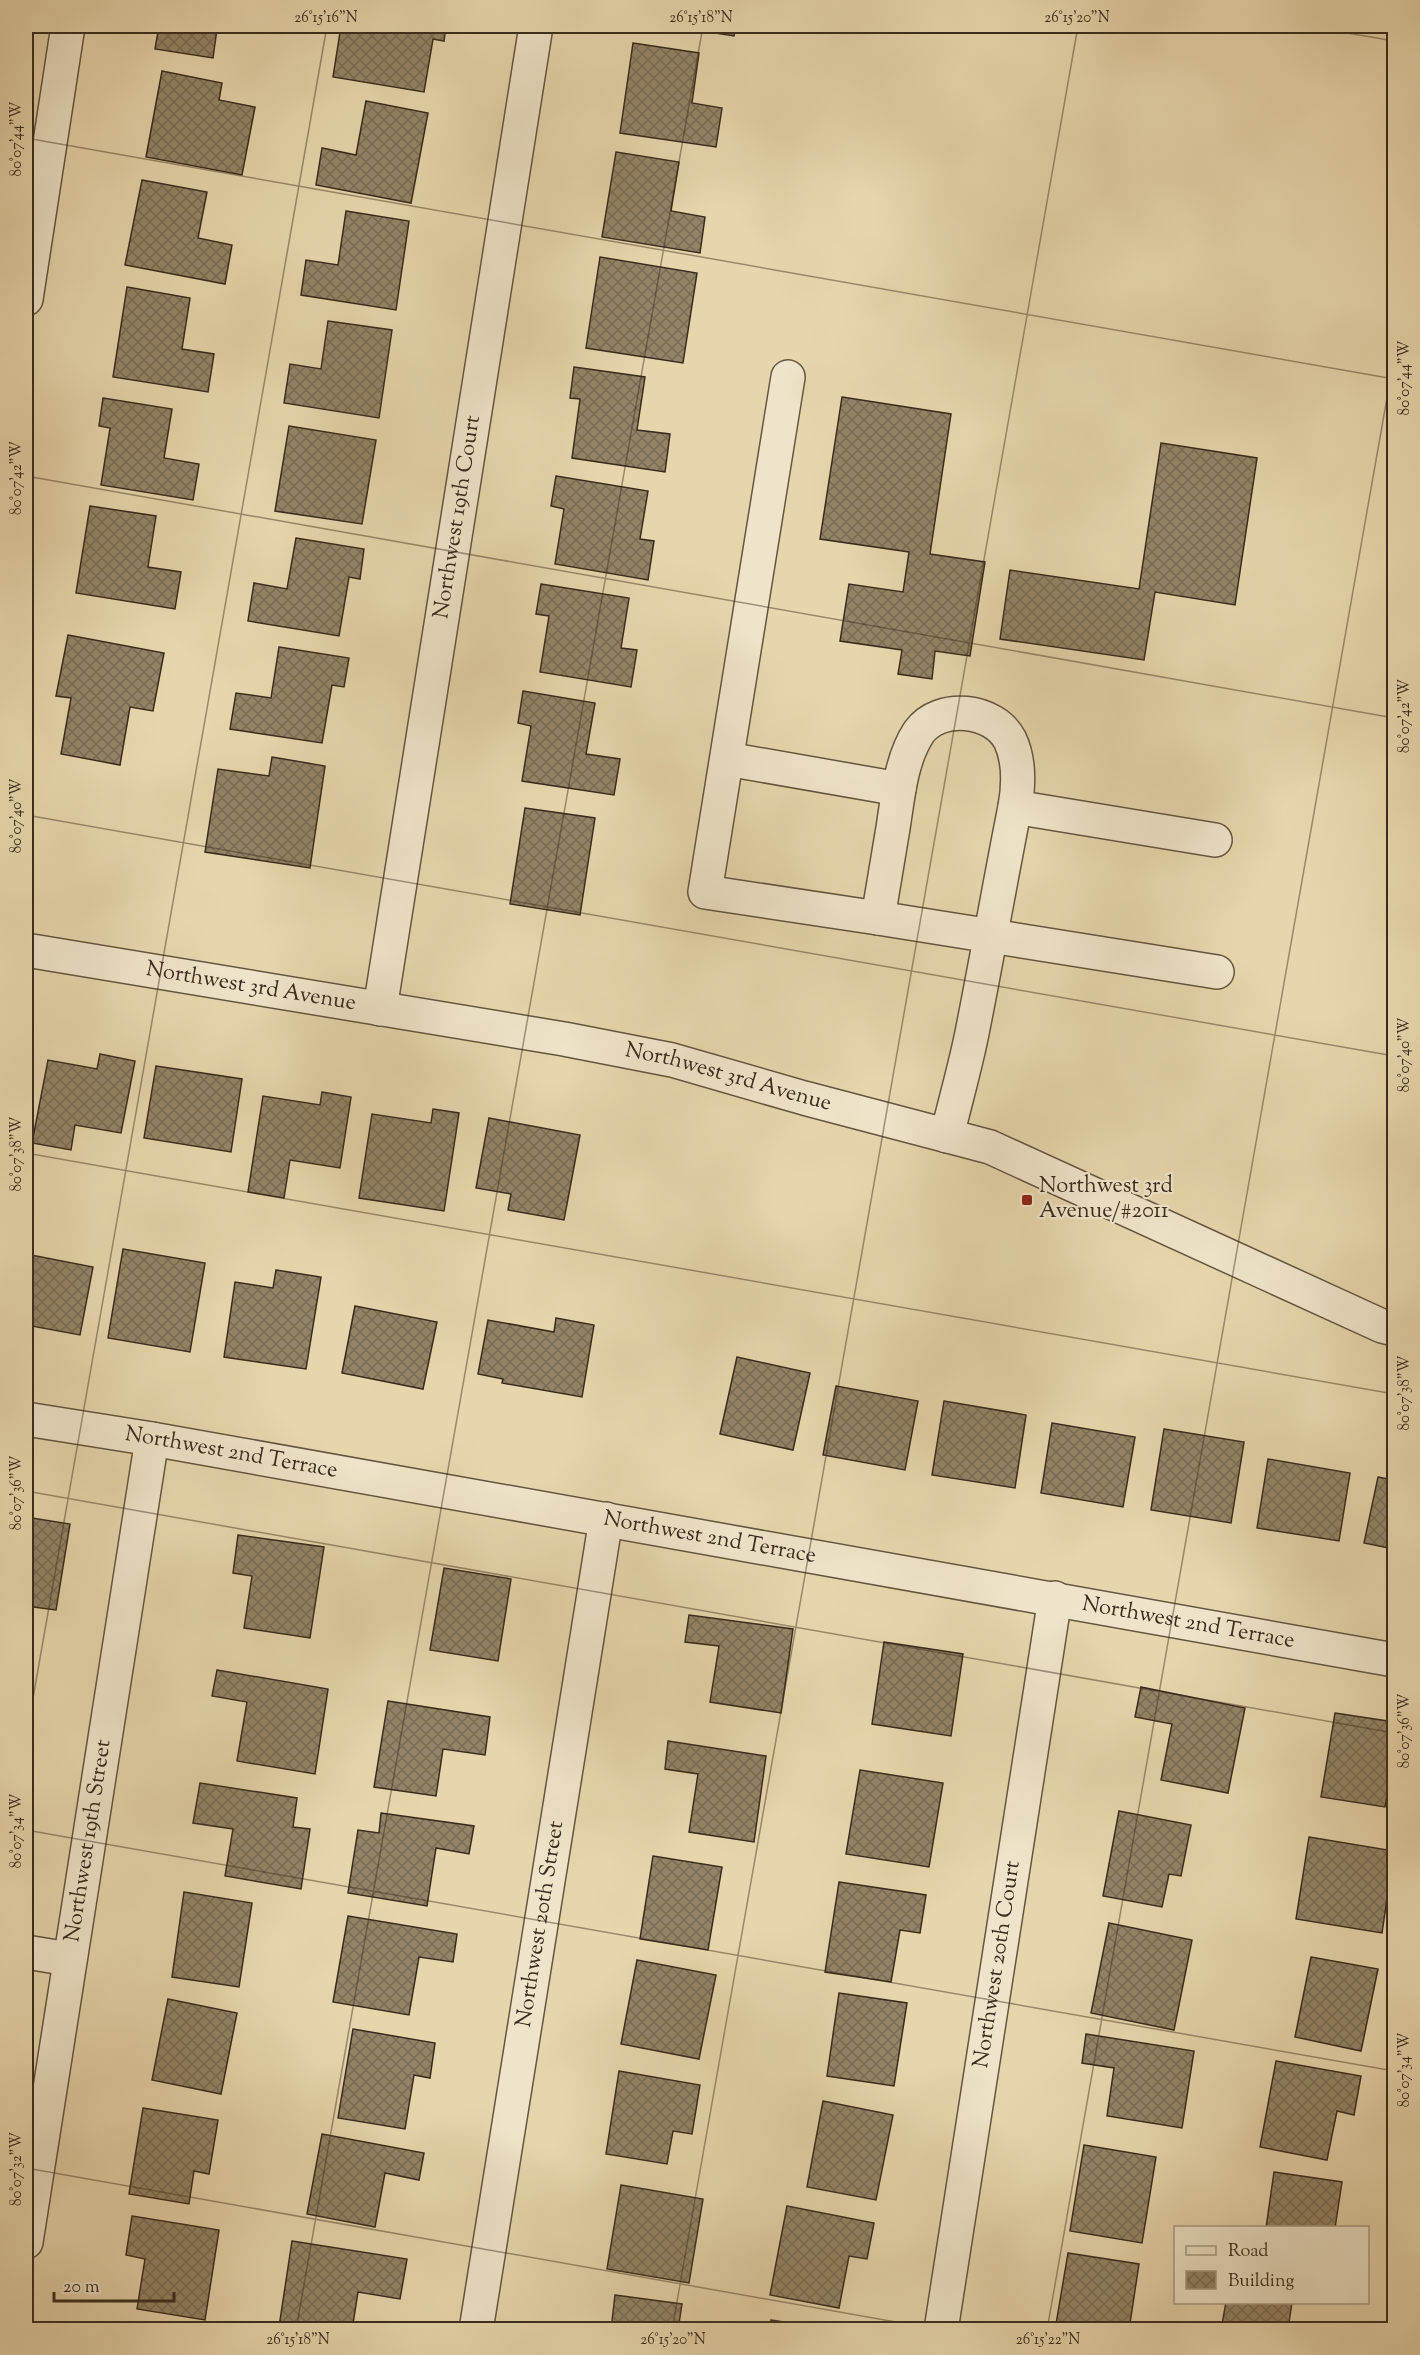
<svg xmlns="http://www.w3.org/2000/svg" width="1420" height="2355" viewBox="0 0 1420 2355" font-family="'Sorts Mill Goudy',serif">
<style>
.building{fill:url(#building-cross-hatch);stroke:#392b1d;stroke-width:1.5}
.lines{fill:none;stroke-linecap:round;stroke-linejoin:round}
.minor-casing{stroke:#645641;stroke-width:36}
.minor{stroke:#efe4c9;stroke-width:33}
.ticks{fill:none;stroke:#392b1d;stroke-width:1.5;stroke-opacity:0.45}
.poi-dot{fill:#8f2418;stroke:#efe4c9;stroke-width:2}
.labels{text-anchor:middle;dominant-baseline:central;stroke-width:4.5;stroke-linejoin:round;paint-order:stroke}
.street-label{font-size:22px;fill:#392b1d;stroke:#efe4c9}
.poi-label{font-size:22px;fill:#392b1d;stroke:#efe4c9;text-anchor:start}
.neatline{fill:none;stroke:#392b1d;stroke-width:2}
.ticks-label{font-size:15px;text-anchor:middle;fill:#392b1d}
</style>
<defs>
<pattern id="building-cross-hatch" width="8" height="8" patternUnits="userSpaceOnUse" patternTransform="scale(1.5)"><rect width="8" height="8" fill="#938467"/><path d="M0 0l8 8M0 8l8-8" fill="none" stroke="#796c54"/></pattern>
</defs>
<rect width="100%" height="100%" fill="#e7d6ac"/>
<filter id="stains"><feTurbulence type="fractalNoise" baseFrequency=".00333" numOctaves="4"/><feColorMatrix values="0 0 0 0 .2 0 0 0 0 .09 0 0 0 0 .02 0 0 0 .5 -.17"/></filter>
<radialGradient id="worn" r=".72"><stop offset=".6" stop-color="#630" stop-opacity="0"/><stop offset="1" stop-color="#630" stop-opacity=".3"/></radialGradient>
<g class="building">
<path d="M159 26H245L244 33 217 29 213 58 155 49Z"/>
<path d="M341 26H446L444 41 433 39 424 92 333 77Z"/>
<path d="M670 26H736L734 36Z"/>
<path d="M633 43 699 53 692 103 722 108 716 147 620 133Z"/>
<path d="M162 71 222 83 219 100 255 107 242 175 146 157Z"/>
<path d="M366 101 428 113 411 203 316 185 322 148 356 155Z"/>
<path d="M616 152 679 162 671 211 705 217 700 253 602 237Z"/>
<path d="M142 180 207 192 198 238 232 245 225 284 125 265Z"/>
<path d="M346 211 409 221 396 310 301 295 306 260 338 265Z"/>
<path d="M600 257 697 273 683 363 586 348Z"/>
<path d="M127 287 190 298 182 349 214 354 208 392 113 377Z"/>
<path d="M328 321 392 330 379 418 284 403 290 364 321 369Z"/>
<path d="M574 367 645 377 637 430 670 434 665 472 572 458 580 399 570 398Z"/>
<path d="M842 397 951 414 930 554 985 562 970 656 935 651 932 679 898 674 902 650 840 641 849 584 903 592 909 552 820 539Z"/>
<path d="M103 398 172 409 164 458 199 464 193 500 101 485 110 428 99 426Z"/>
<path d="M289 426 376 440 362 524 275 511Z"/>
<path d="M1161 443 1257 458 1235 605 1155 592 1144 660 1000 639 1010 570 1139 589Z"/>
<path d="M556 476 648 491 640 539 654 541 648 580 555 564 564 509 551 506Z"/>
<path d="M90 506 156 516 148 567 181 572 175 609 76 593Z"/>
<path d="M296 538 364 549 360 579 349 577 339 636 248 621 254 583 287 589Z"/>
<path d="M541 584 629 598 621 648 637 650 631 687 540 672 549 616 536 614Z"/>
<path d="M68 635 164 653 153 711 130 707 120 765 61 754 71 698 56 696Z"/>
<path d="M279 647 349 658 344 687 332 685 322 743 230 729 236 693 271 698Z"/>
<path d="M523 691 595 703 586 754 620 759 614 795 522 781 531 726 518 723Z"/>
<path d="M272 757 325 766 310 868 205 852 218 769 269 776Z"/>
<path d="M525 808 595 818 580 915 510 904Z"/>
<path d="M100 1054 135 1061 121 1133 75 1125 71 1150 32 1143 48 1060 97 1069Z"/>
<path d="M156 1066 242 1079 231 1152 144 1138Z"/>
<path d="M322 1092 351 1097 340 1168 290 1160 284 1198 248 1192 263 1096 320 1105Z"/>
<path d="M433 1109 459 1113 444 1211 359 1198 372 1114 431 1123Z"/>
<path d="M489 1118 580 1135 564 1220 508 1210 511 1194 476 1188Z"/>
<path d="M123 1249 205 1263 190 1352 108 1338Z"/>
<path d="M26 1254 93 1267 80 1335 26 1325Z"/>
<path d="M276 1270 321 1277 306 1369 224 1357 235 1282 273 1288Z"/>
<path d="M355 1306 437 1322 423 1389 342 1373Z"/>
<path d="M556 1318 594 1325 582 1397 502 1383 503 1379 478 1374 488 1320 554 1332Z"/>
<path d="M737 1357 810 1373 793 1450 720 1434Z"/>
<path d="M836 1386 918 1401 905 1470 823 1455Z"/>
<path d="M944 1401 1026 1415 1015 1488 932 1475Z"/>
<path d="M1052 1423 1135 1437 1123 1507 1041 1493Z"/>
<path d="M1164 1429 1244 1442 1231 1523 1151 1510Z"/>
<path d="M1268 1459 1350 1473 1339 1541 1257 1528Z"/>
<path d="M1378 1477 1394 1480V1549L1364 1543Z"/>
<path d="M32 1518 70 1524 56 1610 26 1606V1536L28 1537Z"/>
<path d="M238 1535 324 1547 310 1638 244 1628 252 1576 233 1573Z"/>
<path d="M444 1568 511 1579 498 1661 430 1650Z"/>
<path d="M689 1615 793 1629 781 1713 710 1702 719 1646 685 1642Z"/>
<path d="M884 1642 963 1654 951 1736 872 1724Z"/>
<path d="M217 1670 328 1689 315 1774 237 1761 247 1702 212 1696Z"/>
<path d="M1141 1687 1245 1708 1228 1793 1161 1780 1172 1724 1135 1717Z"/>
<path d="M388 1701 490 1717 485 1755 443 1749 436 1796 374 1787Z"/>
<path d="M1335 1713 1394 1722V1766H1392L1385 1807 1321 1797Z"/>
<path d="M668 1741 766 1756 754 1842 689 1832 698 1774 665 1769Z"/>
<path d="M860 1770 943 1783 929 1867 846 1854Z"/>
<path d="M200 1783 297 1798 293 1827 310 1829 301 1889 225 1876 233 1829 193 1823Z"/>
<path d="M1119 1811 1191 1825 1181 1876 1169 1874 1162 1907 1103 1896Z"/>
<path d="M381 1813 474 1826 469 1854 436 1848 427 1906 348 1893 358 1830 379 1833Z"/>
<path d="M1309 1837 1394 1851 1382 1933 1296 1919Z"/>
<path d="M653 1856 722 1867 708 1950 640 1939Z"/>
<path d="M839 1882 926 1895 920 1933 900 1930 891 1982 825 1972Z"/>
<path d="M184 1892 252 1903 239 1987 172 1977Z"/>
<path d="M348 1916 457 1934 453 1962 419 1957 409 2015 333 2002Z"/>
<path d="M1109 1923 1192 1940 1174 2030 1091 2013Z"/>
<path d="M1311 1957 1378 1969 1361 2051 1295 2037Z"/>
<path d="M637 1960 716 1975 699 2059 621 2044Z"/>
<path d="M839 1993 907 2003 894 2086 827 2076Z"/>
<path d="M168 1999 237 2013 221 2094 152 2080Z"/>
<path d="M353 2029 435 2043 430 2078 414 2075 405 2129 338 2118Z"/>
<path d="M1086 2034 1194 2051 1182 2128 1107 2116 1114 2068 1082 2063Z"/>
<path d="M1276 2061 1361 2076 1354 2115 1337 2111 1327 2160 1260 2147Z"/>
<path d="M619 2071 700 2085 692 2134 673 2131 667 2164 606 2154Z"/>
<path d="M823 2101 893 2115 876 2200 807 2187Z"/>
<path d="M143 2108 218 2120 209 2174 194 2171 189 2204 129 2194Z"/>
<path d="M322 2134 424 2153 419 2180 385 2173 375 2227 307 2214Z"/>
<path d="M1084 2145 1156 2157 1142 2243 1070 2231Z"/>
<path d="M1274 2172 1342 2182 1335 2228H1266Z"/>
<path d="M621 2185 703 2199 689 2283 607 2269Z"/>
<path d="M787 2206 874 2223 867 2259 849 2256 839 2308 770 2295Z"/>
<path d="M132 2216 219 2230 205 2320 137 2309 145 2259 126 2255Z"/>
<path d="M292 2241 407 2259 400 2299 358 2292 352 2330H295L279 2327Z"/>
<path d="M1068 2253 1139 2264 1129 2330H1055Z"/>
<path d="M615 2295 682 2304 678 2330H611Z"/>
<path d="M1226 2302H1292L1288 2330H1221Z"/>
<path d="M771 2320 823 2328V2330H770Z"/>
<path d="M120 2325 152 2330H119Z"/>
</g>
<g class="lines">
<g class="minor-casing">
<g id="minor">
<path d="M26 299 68 26"/>
<path d="M788 377 705 892 878 918"/>
<path d="M727 759 899 789"/>
<path d="M1015 807 1215 840"/>
<path id="s1" d="M26 950 564 1039 672 1060 804 1098 990 1147 1382 1326 1394 1329"/>
<path id="s2" d="M380 1009 536 26"/>
<path d="M947 1136C955 1102 965 1068 972 1033 987 958 1000 882 1015 807 1019 784 1020 761 1010 740 994 709 940 703 919 732 901 759 898 796 893 828 888 858 883 888 878 918L1217 972"/>
<path id="s3" d="M26 1419 152 1439 1394 1660"/>
<path d="M26 1952 69 1959"/>
<path id="s4" d="M26 2242 152 1439"/>
<path id="s5" d="M476 2330 606 1519"/>
<path id="s6" d="M941 2330 1055 1598"/>
</g>
</g>
<use href="#minor" class="minor"/>
</g>
<path class="ticks" d="M1307 26 1394 41M26 138 1394 379M26 476 1394 718M26 815 1394 1056M26 1153 1394 1394M26 1491 1394 1733M26 1738 327 26M26 1830 1394 2071M26 2168 941 2330M296 2330 703 26M672 2330 1078 26M1047 2330 1394 358"/>
<rect class="poi-dot" x="1021" y="1194" width="12" height="12" rx="3"/>
<g class="labels">
<g class="street-label">
<text stroke="none"><textPath href="#s2" startOffset="498">Northwest 19th Court</textPath></text>
<text stroke="none"><textPath href="#s1" startOffset="228">Northwest 3rd Avenue</textPath></text>
<text stroke="none"><textPath href="#s1" startOffset="714">Northwest 3rd Avenue</textPath></text>
<text stroke="none"><textPath href="#s3" startOffset="208">Northwest 2nd Terrace</textPath></text>
<text stroke="none"><textPath href="#s3" startOffset="694">Northwest 2nd Terrace</textPath></text>
<text stroke="none"><textPath href="#s3" startOffset="1180">Northwest 2nd Terrace</textPath></text>
<text stroke="none"><textPath href="#s4" startOffset="406">Northwest 19th Street</textPath></text>
<text stroke="none"><textPath href="#s5" startOffset="411">Northwest 20th Street</textPath></text>
<text stroke="none"><textPath href="#s6" startOffset="370">Northwest 20th Court</textPath></text>
</g>
<g class="poi-label">
<text x="1039" y="1187">Northwest 3rd<tspan x="1039" dy="25">Avenue/#2011</tspan></text>
</g>
</g>
<rect width="1420" height="2355" fill="none" stroke="#e7d6ac" stroke-width="66"/>
<rect x="1174" y="2226" width="195" height="78" fill="#efe4c9" stroke="#a69a84" stroke-width="1.5"/>
<rect x="1186" y="2246" width="30" height="9" fill="#efe4c9" stroke="#a69a84" stroke-width="1.5"/>
<text x="1228" y="2256" font-size="18" fill="#392b1d">Road</text>
<rect x="1186" y="2271" width="30" height="18" fill="url(#building-cross-hatch)" stroke="#a69a84" stroke-width="1.5"/>
<text x="1228" y="2286" font-size="18" fill="#392b1d">Building</text>
<path d="M54 2292v9h120v-9" fill="none" stroke="#392b1d" stroke-width="3"/>
<text x="63" y="2292" font-size="18" fill="#392b1d" stroke="#efe4c9" stroke-width="4.5" paint-order="stroke">20 m</text>
<rect x="33" y="33" width="1354" height="2289" class="neatline"/>
<g class="ticks-label">
<text x="326" y="22">26°15'16"N</text>
<text x="701" y="22">26°15'18"N</text>
<text x="1077" y="22">26°15'20"N</text>
<text transform="translate(16 139) rotate(-90)" y="5">80°07'44"W</text>
<text transform="translate(1404 378) rotate(-90)" y="5">80°07'44"W</text>
<text transform="translate(16 478) rotate(-90)" y="5">80°07'42"W</text>
<text transform="translate(1404 716) rotate(-90)" y="5">80°07'42"W</text>
<text transform="translate(16 816) rotate(-90)" y="5">80°07'40"W</text>
<text transform="translate(1404 1055) rotate(-90)" y="5">80°07'40"W</text>
<text transform="translate(16 1154) rotate(-90)" y="5">80°07'38"W</text>
<text transform="translate(1404 1393) rotate(-90)" y="5">80°07'38"W</text>
<text transform="translate(16 1493) rotate(-90)" y="5">80°07'36"W</text>
<text transform="translate(1404 1731) rotate(-90)" y="5">80°07'36"W</text>
<text transform="translate(16 1831) rotate(-90)" y="5">80°07'34"W</text>
<text transform="translate(1404 2070) rotate(-90)" y="5">80°07'34"W</text>
<text transform="translate(16 2169) rotate(-90)" y="5">80°07'32"W</text>
<text x="298" y="2344">26°15'18"N</text>
<text x="673" y="2344">26°15'20"N</text>
<text x="1048" y="2344">26°15'22"N</text>
</g>
<rect width="100%" height="100%" filter="url(#stains)"/>
<rect width="100%" height="100%" fill="url(#worn)"/>
</svg>
